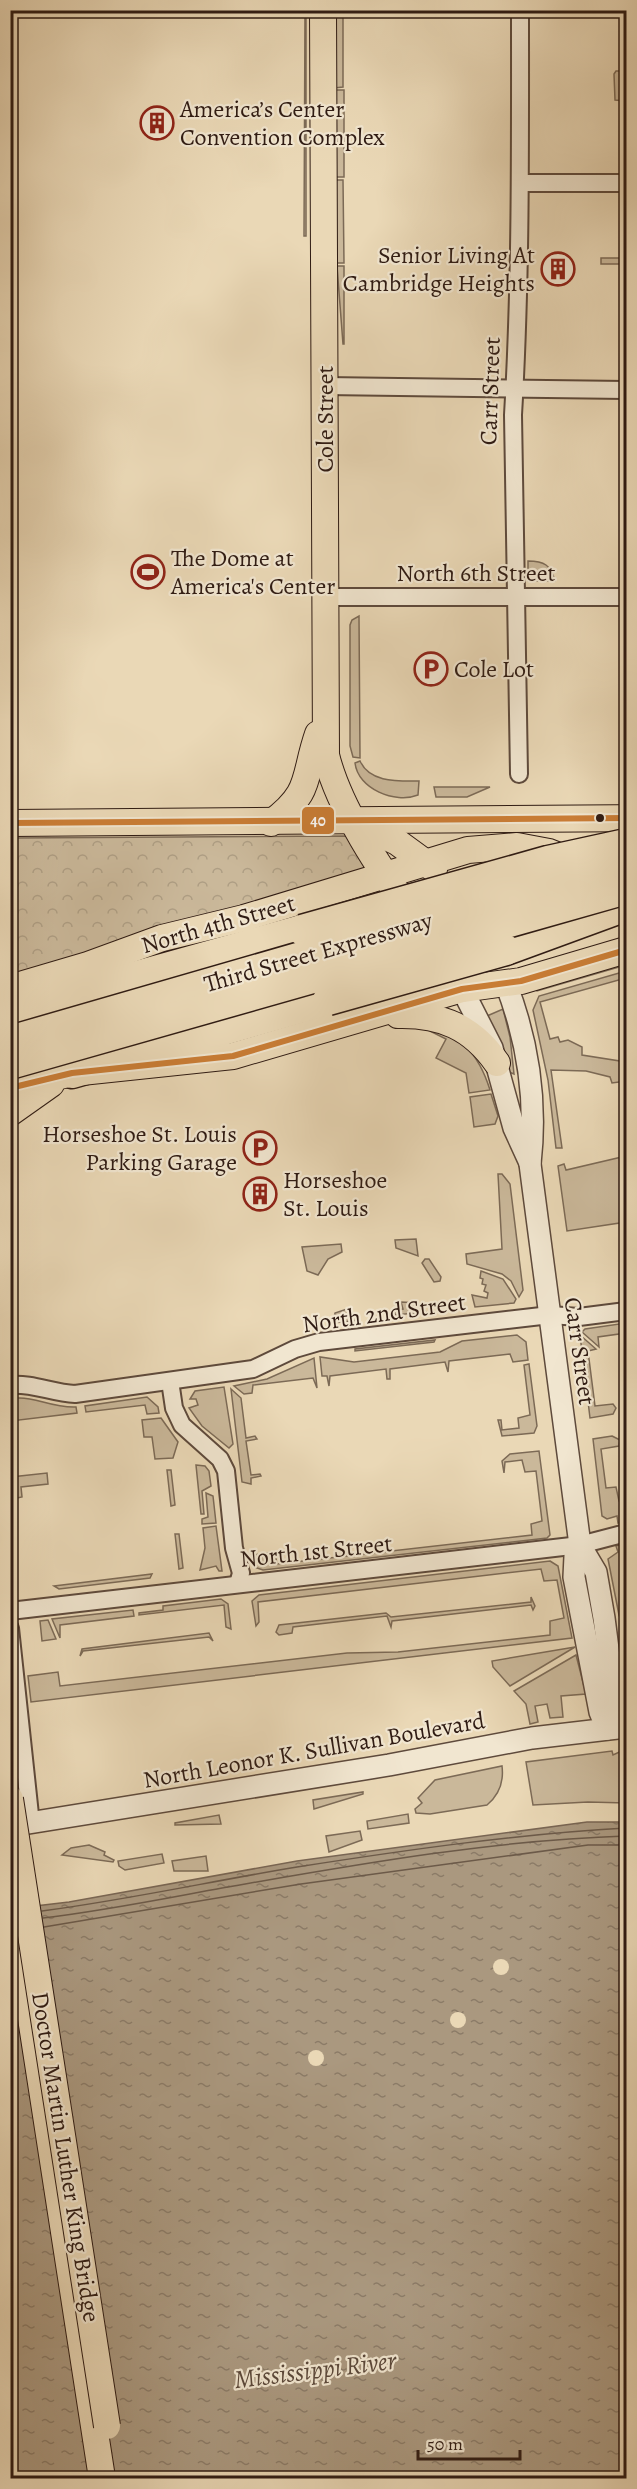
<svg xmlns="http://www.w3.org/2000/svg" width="637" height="2489" viewBox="0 0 637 2489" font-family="Alegreya,serif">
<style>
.green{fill:#cab89a;stroke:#7c6a56;stroke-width:1.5}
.forest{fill:url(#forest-crowns);stroke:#7c6a56;stroke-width:1.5}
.water{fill:url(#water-ripples);stroke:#796654;stroke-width:1.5}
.pier{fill:#ead8b6}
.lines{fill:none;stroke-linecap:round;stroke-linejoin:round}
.shore{stroke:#6c5a49;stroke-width:1.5}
.minor-casing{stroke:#5e4a3c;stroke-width:20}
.tertiary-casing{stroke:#5e4a3c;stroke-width:24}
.primary-casing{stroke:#2f1b13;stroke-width:28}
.motorway-casing{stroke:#2f1b13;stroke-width:33}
.minor{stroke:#f1e6d0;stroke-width:16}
.tertiary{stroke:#f1e6d0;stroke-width:21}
.primary{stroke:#ead8b6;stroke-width:26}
.motorway{stroke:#ead8b6;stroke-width:30}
.primary-bridge-casing{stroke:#2f1b13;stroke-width:28;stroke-linecap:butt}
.motorway-bridge-casing{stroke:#2f1b13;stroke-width:33;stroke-linecap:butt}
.primary-bridge{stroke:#ead8b6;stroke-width:26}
.motorway-bridge{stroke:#ead8b6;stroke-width:30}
.bus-1-casing{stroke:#f1e6d0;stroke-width:10}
.bus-1{stroke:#ca7d35;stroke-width:6}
.bus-dot{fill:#2f1b13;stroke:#f1e6d0;stroke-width:2}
.labels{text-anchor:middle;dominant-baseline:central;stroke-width:4.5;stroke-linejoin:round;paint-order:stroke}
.poi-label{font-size:24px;fill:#2f1b13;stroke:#f1e6d0;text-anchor:start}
.street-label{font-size:24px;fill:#2f1b13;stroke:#f1e6d0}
.water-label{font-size:26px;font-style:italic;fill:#5a4739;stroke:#f1e6d0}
.line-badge{stroke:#f1e6d0;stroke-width:2}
.badge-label{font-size:16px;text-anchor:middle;font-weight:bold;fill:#fff}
</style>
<defs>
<pattern id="forest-crowns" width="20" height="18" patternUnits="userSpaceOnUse" patternTransform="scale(1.5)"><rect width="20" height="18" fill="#cab89a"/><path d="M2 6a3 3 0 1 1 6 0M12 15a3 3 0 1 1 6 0" fill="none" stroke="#ae9e84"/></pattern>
<pattern id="water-ripples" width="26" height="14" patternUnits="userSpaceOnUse" patternTransform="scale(1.5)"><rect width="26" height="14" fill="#aa987f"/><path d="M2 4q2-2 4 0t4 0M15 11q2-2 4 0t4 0" fill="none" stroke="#8b7b67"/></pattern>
</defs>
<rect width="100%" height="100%" fill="#ead8b6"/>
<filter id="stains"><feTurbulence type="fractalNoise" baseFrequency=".00333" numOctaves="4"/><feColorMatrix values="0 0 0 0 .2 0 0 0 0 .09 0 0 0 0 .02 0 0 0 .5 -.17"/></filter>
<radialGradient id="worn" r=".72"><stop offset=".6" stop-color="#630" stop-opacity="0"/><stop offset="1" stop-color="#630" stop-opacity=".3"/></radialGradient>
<g class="green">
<path d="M306 10V236H304L305 11Z"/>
<path d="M334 12H343V87L334 88Z"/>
<path d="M616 71H626V101L615 100 614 74Z"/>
<rect x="334" y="90" width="10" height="87"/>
<path d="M335 180H343L344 263H337Z"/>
<rect x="601" y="258" width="25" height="6"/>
<path d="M337 266H344V344H343Z"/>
<path d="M528 561C544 561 551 565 555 581H528Z"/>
<path d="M359 616 360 757V758L353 757 350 746V625L352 620Z"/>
<path d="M360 761C370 783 398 781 419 781L418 795C395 804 358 789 355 763Z"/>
<path d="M434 787H490L467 797H436Z"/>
<path d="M626 959V965L537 991 534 987Z"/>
<path d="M626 971V978L540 1002 550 1039 558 1037 560 1042 568 1040 582 1047V1055L626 1062V1081L612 1083 610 1077 586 1071 551 1070 562 1148H556L548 1080 533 1010 539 996Z"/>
<path d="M503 1009 510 1037 514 1074 509 1072 487 1016Z"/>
<path d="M430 1031C464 1033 481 1061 490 1090L469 1093 466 1073 436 1058 446 1039Z"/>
<path d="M491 1094 498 1116 495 1124 474 1127 470 1097Z"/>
<path d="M626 1156V1222L567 1231 558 1166 564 1164 566 1170Z"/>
<path d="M498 1174H502L510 1184 523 1290 519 1297 511 1281 502 1274 467 1264 466 1254 502 1249Z"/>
<path d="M416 1239 418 1256 396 1248 395 1240Z"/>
<path d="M341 1244 342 1252 328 1259 318 1275 307 1271 302 1247Z"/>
<path d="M425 1259H429L441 1277 440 1281 434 1282 422 1263Z"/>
<path d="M481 1271 503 1279 516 1299 514 1303 475 1307 472 1295 487 1298 488 1293 484 1291 486 1285 482 1284 483 1279 480 1278Z"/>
<path d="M401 1302 418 1303 426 1312 395 1315 394 1310 403 1309Z"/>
<path d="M350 1308 351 1315H359V1320L333 1323 335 1313Z"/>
<path d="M626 1323V1333L598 1337 599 1347 582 1332 585 1329Z"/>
<path d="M517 1335 526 1342 528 1360 513 1362 510 1354 449 1361 448 1372 445 1362 390 1369V1379H387L386 1369 330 1376 329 1386 327 1376H322L320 1357 354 1362 440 1352 462 1341Z"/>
<path d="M580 1335 596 1349 588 1351 595 1406 613 1404 616 1408 613 1414 590 1418Z"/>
<path d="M435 1340 434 1342 355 1351V1349Z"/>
<path d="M314 1358 317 1388 313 1378 253 1385 252 1393 244 1394 234 1386 267 1379Z"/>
<path d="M529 1364 537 1426 534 1433 502 1436 498 1420H501L502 1430 519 1428 518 1418 530 1415 524 1365Z"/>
<path d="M224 1387 233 1444 229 1448 202 1426 189 1408 198 1405 196 1399H190L195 1391Z"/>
<path d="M231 1389 241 1398 246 1438 255 1436 257 1439 246 1441 251 1475 260 1474 261 1476 251 1478V1484L242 1482Z"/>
<path d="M147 1397 158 1407 159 1413 147 1414 145 1405 86 1412 85 1406Z"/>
<path d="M18 1398C36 1397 52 1408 76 1407L77 1413 11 1421V1401Z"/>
<path d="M161 1418 178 1442 173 1458 155 1459 152 1437H144L142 1420Z"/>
<path d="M612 1436 620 1440 619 1446 601 1449 606 1488 616 1487 619 1501 626 1500V1521L618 1523 617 1516 607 1519 602 1516 593 1439Z"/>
<path d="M539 1451 550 1535 547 1538 263 1570 254 1567V1555L272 1552 275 1554 277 1564 532 1535 531 1524 542 1521 536 1471 525 1472 522 1460 505 1462 504 1473 502 1461 510 1454Z"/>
<path d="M196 1465 205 1466 209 1471 211 1486 202 1491 204 1514H201Z"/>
<path d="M167 1470H171L175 1505 171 1506Z"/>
<path d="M47 1473 48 1484 21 1487 22 1497 12 1499 11 1477Z"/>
<path d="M206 1493 213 1496 216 1523 202 1524V1519L208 1517Z"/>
<path d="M216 1526 222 1571H219L216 1566 200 1570 205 1548 203 1528Z"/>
<path d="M175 1534H179L183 1568 179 1569Z"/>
<path d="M626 1543V1607L619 1615 608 1559 618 1552 616 1546Z"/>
<path d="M550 1561 558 1566 572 1638 31 1702 28 1676 58 1672 60 1686 347 1653 398 1652 550 1635V1621L564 1618 557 1580 544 1581 541 1569 258 1602 259 1622 256 1626 252 1601 259 1595Z"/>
<path d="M152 1574 150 1578 59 1589 54 1586Z"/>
<path d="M531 1597 535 1606 533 1610 531 1605 392 1621 391 1627 387 1616 293 1627 292 1633 279 1635 276 1632 279 1625 386 1613 391 1617 531 1602Z"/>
<path d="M221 1599 228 1604 231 1629 226 1627 224 1605 139 1615V1613L163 1610V1606Z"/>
<path d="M133 1610 134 1616 60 1625V1638L52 1619Z"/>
<path d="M48 1620 56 1639 42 1641 40 1621Z"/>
<path d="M209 1633 213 1641 209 1637 83 1651 80 1656 82 1649Z"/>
<path d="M626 1642V1699L619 1643Z"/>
<path d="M575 1647 510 1686 493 1667 492 1661Z"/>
<path d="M576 1655 586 1694 561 1696 563 1717 550 1718 547 1704 535 1706 538 1722 530 1724 526 1704 514 1691Z"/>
<path d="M10 1720 12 1722 19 1802 11 1749Z"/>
<path d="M626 1749V1803L588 1802 533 1805 526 1762 612 1751 613 1755Z"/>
<path d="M502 1766C504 1782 499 1795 487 1805L430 1814 416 1813 415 1809 422 1803 418 1798 435 1780Z"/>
<path d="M363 1792V1794L314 1809 313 1800Z"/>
<path d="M408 1814 409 1823 368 1829 367 1821Z"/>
<path d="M219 1815 221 1824 175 1825V1823Z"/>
<path d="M360 1831 362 1840 329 1852 326 1836Z"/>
<path d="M89 1845 105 1852 104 1855 114 1860 113 1862 62 1855 71 1848Z"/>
<path d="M162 1854 164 1863 125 1870 119 1866 118 1861Z"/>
<path d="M206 1856 208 1871H174L172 1861Z"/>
</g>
<path class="forest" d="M345 836 352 839 371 868 11 976V838Z"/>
<path class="water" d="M587 1822H626V2478H11L10 1909 69 1902 297 1861Z"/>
<g class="pier">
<circle cx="501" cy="1967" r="8"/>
<circle cx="458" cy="2020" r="8"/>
<circle cx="316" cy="2058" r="8"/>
</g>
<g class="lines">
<g class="shore">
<path d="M42 1911C127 1900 212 1881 297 1867 406 1850 517 1834 626 1828"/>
<path d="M43 1918C103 1911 162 1899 222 1888 354 1865 493 1840 626 1836"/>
<path d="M44 1927 301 1884 588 1845H626"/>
</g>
<g class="minor-casing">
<g id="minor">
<path d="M520 183H626"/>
<path d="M325 386 626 390"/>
<path d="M325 597H626"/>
<path d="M519 774 513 415C521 280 520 145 520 10"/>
<path d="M170 1381 174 1408 182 1425 220 1459 226 1471 234 1548 241 1573 238 1584"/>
<path d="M10 1385C33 1383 52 1393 75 1394L253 1369 295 1349 319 1342 550 1315 579 1317 626 1311"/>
<path d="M10 1611 580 1545 626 1533"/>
<path d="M10 1628 31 1824"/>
</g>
</g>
<g class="tertiary-casing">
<g id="tertiary">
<path d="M506 984C528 1041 537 1103 530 1164L580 1545 575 1556 574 1577 600 1712 607 1729"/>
<path d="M462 989 492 1048 514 1128 530 1163"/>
<path d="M580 1545 596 1572 604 1618 615 1703 607 1729"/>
<path d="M10 1826 389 1765 532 1738 626 1727"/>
</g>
</g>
<g class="primary-casing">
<g id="primary">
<path d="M323 10 326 755C339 809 381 871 414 916"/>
<path d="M10 823C216 823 421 821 626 818"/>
<path d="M271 823C313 792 303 777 318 734"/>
<path d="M358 823 397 842 434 869"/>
<path d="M439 951 462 989"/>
<path d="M10 988 88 965 162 938 244 918 468 850 517 846 549 852 569 860"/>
<path d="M398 1015C441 1014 472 1027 497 1063"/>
<path d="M10 1088 72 1073 233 1056 462 989 521 981 626 950"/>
<path d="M10 1113 51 1084"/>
<path d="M16 1921 102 2478"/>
</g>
</g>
<g class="motorway-casing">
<g id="motorway">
<path d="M506 950 626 906"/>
<path d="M10 1015 48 1001 302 930"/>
<path d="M72 1073 328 1000"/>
</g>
</g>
<use href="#minor" class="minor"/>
<use href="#tertiary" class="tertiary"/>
<use href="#primary" class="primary"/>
<use href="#motorway" class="motorway"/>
<g class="primary-bridge-casing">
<path id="primary-bridge" d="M10 1799 107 2426"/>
</g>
<g class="motorway-bridge-casing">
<g id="motorway-bridge">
<path d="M302 930 548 861 626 844"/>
<path d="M328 1000 506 950"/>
<path d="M10 1041 626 863"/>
<path d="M10 1064 626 889"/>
</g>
</g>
<use href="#primary-bridge" class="primary-bridge"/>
<use href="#motorway-bridge" class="motorway-bridge"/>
<g class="bus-1-casing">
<g id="bus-1">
<path d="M10 823 626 818"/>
<path d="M10 1088 72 1073 233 1056 462 989 521 981 626 950"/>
</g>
</g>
<use href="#bus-1" class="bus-1"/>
</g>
<defs>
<g id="building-ring" transform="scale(1.725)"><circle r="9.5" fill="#f1e6d0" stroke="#8f2418" stroke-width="1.5"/><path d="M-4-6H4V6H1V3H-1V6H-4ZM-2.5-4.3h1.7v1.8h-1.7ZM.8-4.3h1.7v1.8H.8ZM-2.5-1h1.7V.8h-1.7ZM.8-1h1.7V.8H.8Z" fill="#8f2418"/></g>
<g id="stadium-ring" transform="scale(1.725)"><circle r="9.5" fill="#f1e6d0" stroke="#8f2418" stroke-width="1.5"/><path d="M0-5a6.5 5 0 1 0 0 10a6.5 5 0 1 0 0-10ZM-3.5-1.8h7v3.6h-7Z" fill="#8f2418"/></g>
<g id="parking-ring" transform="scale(1.725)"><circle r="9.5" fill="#f1e6d0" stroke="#8f2418" stroke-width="1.5"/><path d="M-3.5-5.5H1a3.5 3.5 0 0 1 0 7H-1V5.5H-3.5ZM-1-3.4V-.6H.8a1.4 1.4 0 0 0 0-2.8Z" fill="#8f2418"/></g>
</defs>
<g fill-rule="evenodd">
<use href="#building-ring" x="157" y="123"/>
<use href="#building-ring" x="558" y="269"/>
<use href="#stadium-ring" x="148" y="572"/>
<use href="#parking-ring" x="431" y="669"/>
<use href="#parking-ring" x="260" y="1148"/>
<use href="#building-ring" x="260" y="1194"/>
</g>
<circle class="bus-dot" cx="600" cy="818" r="5"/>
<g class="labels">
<g class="poi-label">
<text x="180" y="109">America’s Center<tspan x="180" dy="28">Convention Complex</tspan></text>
<text x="535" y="255" text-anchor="end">Senior Living At<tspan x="535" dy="28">Cambridge Heights</tspan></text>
<text x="171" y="558">The Dome at<tspan x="171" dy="28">America's Center</tspan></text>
<text x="454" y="669">Cole Lot</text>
<text x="237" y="1134" text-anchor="end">Horseshoe St. Louis<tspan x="237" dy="28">Parking Garage</tspan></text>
<text x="283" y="1180">Horseshoe<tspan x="283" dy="28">St. Louis</tspan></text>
</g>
<g class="street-label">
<text transform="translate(490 391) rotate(-88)">Carr Street</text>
<text transform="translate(325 419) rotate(-90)">Cole Street</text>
<text x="476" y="573">North 6th Street</text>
<text transform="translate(218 924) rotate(-16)">North 4th Street</text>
<text transform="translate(318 952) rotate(-16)">Third Street Expressway</text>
<text transform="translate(384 1313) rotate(-8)">North 2nd Street</text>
<text transform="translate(580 1351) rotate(82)">Carr Street</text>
<text transform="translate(316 1551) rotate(-6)">North 1st Street</text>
<text transform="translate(314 1750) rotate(-10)">North Leonor K. Sullivan Boulevard</text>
<text transform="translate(66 2157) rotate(81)">Doctor Martin Luther King Bridge</text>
</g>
<g class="water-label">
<text transform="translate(315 2370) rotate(-7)">Mississippi River</text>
</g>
</g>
<rect class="line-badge" x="301" y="806" width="34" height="29" rx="6" fill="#ca7d35"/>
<g class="badge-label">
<text x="318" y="826">40</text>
</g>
<rect width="637" height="2489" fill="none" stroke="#ead8b6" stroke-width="36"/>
<rect x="12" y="12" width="613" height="2465" fill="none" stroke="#2f1b13" stroke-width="3"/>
<rect x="18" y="18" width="601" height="2453" fill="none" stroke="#2f1b13" stroke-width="1.5"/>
<path d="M418 2450v9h102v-9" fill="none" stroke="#2f1b13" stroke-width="3"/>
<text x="427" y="2450" font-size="18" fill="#2f1b13" stroke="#f1e6d0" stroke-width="4.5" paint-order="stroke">50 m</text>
<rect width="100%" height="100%" filter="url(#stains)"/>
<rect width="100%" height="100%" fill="url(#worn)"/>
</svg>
